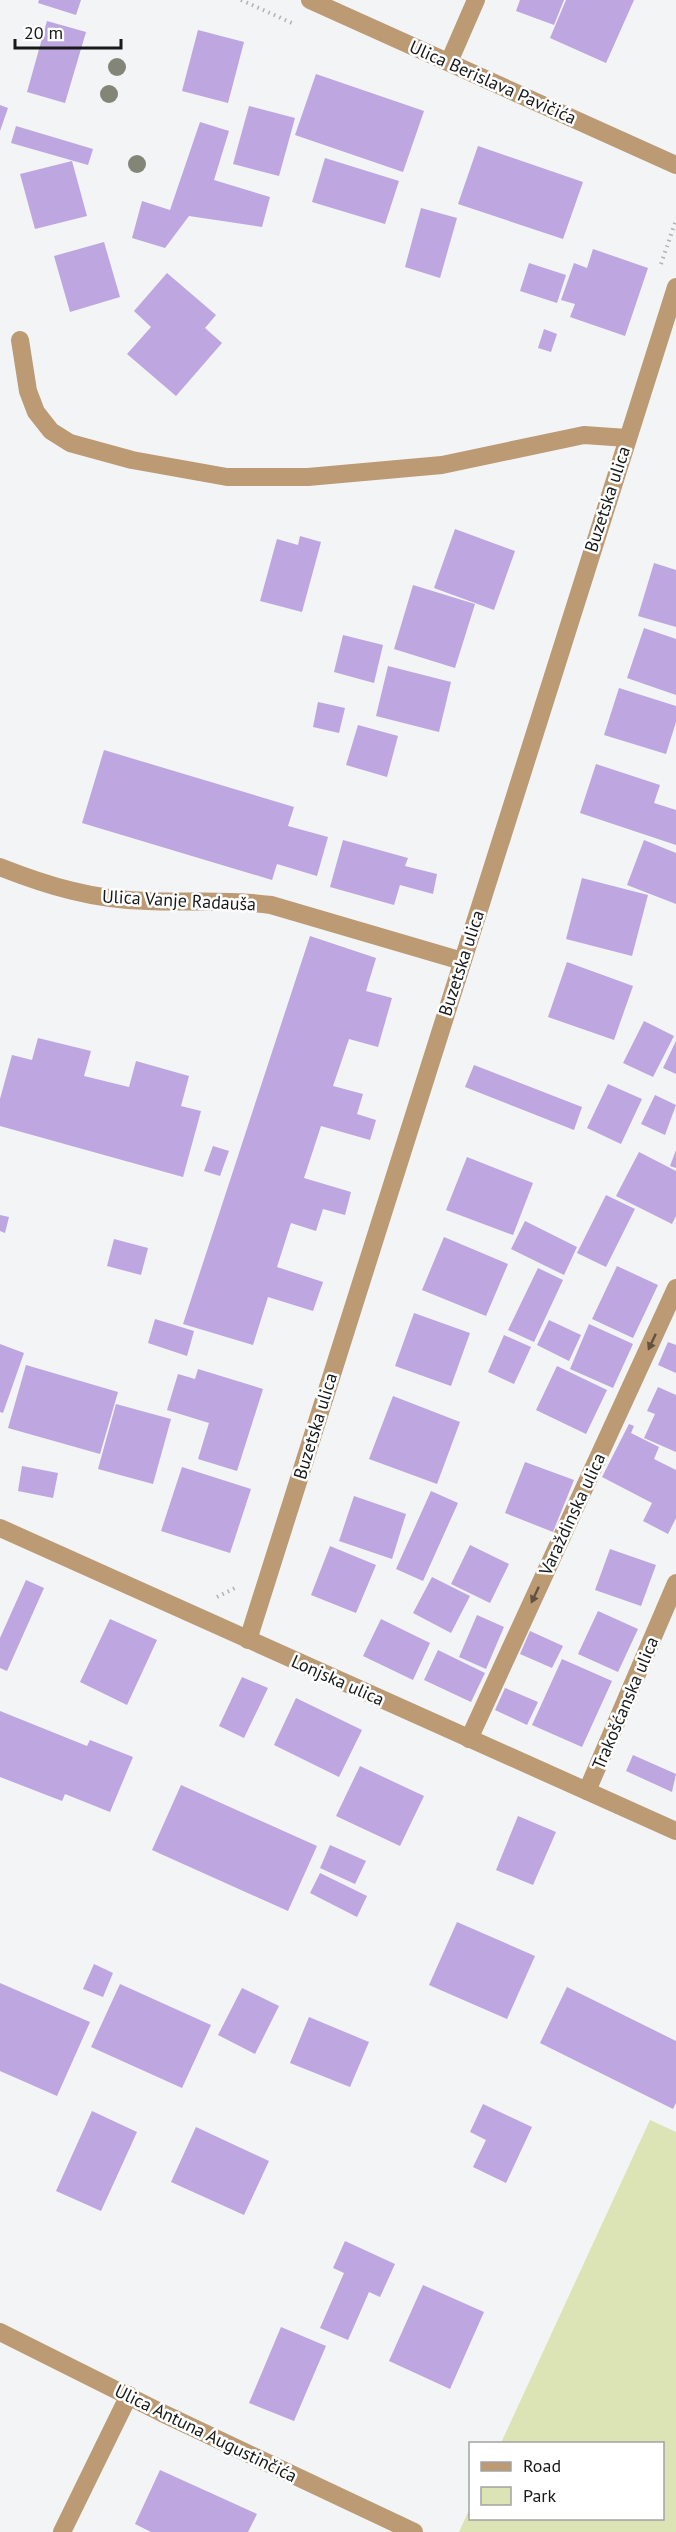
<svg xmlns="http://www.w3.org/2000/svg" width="676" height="2532" viewBox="0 0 676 2532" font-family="'PT Sans',sans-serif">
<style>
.green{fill:#dce3b4}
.building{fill:#bea6e0}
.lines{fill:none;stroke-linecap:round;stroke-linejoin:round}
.path{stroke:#b0b2b3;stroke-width:4;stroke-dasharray:1.5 4.5;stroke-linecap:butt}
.minor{stroke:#bb9a74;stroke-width:18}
.tree{fill:#838677}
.oneway{fill:#615342}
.labels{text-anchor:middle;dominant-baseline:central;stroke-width:5;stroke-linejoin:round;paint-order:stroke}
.street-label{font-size:18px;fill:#181919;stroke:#fff}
</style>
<rect width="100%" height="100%" fill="#f2f4f6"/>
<path class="green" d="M650 2120 676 2132V2532H459L470 2508V2518H662V2444L501 2443Z"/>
<g class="building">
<path d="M39 0H81L76 15 38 3Z"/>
<path d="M520 0H564L554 25 516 11Z"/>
<path d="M566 0H634L606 63 550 38Z"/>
<path d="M47 21 86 32 65 103 27 92Z"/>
<path d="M198 30 244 42 228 103 182 91Z"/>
<path d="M316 74 424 111 403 172 295 135Z"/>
<path d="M0 105 8 108 0 131Z"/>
<path d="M249 106 295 118 279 176 233 164Z"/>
<path d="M200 122 229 131 214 180 270 197 262 227 189 216 165 248 132 238 142 201 170 210Z"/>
<path d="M16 126 93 149 88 165 11 143Z"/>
<path d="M478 146 583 182 563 239 458 204Z"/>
<path d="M325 158 399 181 385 224 312 202Z"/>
<path d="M72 161 87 216 35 229 20 174Z"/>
<path d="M421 208 457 218 440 278 405 267Z"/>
<path d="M104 242 120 297 70 312 54 256Z"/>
<path d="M593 249 648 268 625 336 570 317 575 304 561 300 574 263 587 268Z"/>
<path d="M529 263 566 275 557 303 520 291Z"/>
<path d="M167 273 216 315 205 328 222 343 176 396 127 354 151 327 134 311Z"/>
<path d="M544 329 557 334 551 352 538 348Z"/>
<path d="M455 529 515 551 494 610 434 588Z"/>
<path d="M300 536 321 542 302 612 260 601 277 539 298 545Z"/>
<path d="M654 563 676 570V627L638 616Z"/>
<path d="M413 585 475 604 455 668 394 649Z"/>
<path d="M644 628 676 639V695L627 678Z"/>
<path d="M343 635 383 645 374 683 334 672Z"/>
<path d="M388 666 451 682 439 732 376 716Z"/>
<path d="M619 688 676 706V722L666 754 604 735Z"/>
<path d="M318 702 345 708 339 733 313 727Z"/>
<path d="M358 725 398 736 387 777 346 765Z"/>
<path d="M104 750 294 807 288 826 328 837 317 876 277 864 272 880 82 823Z"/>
<path d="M596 764 660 785 654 803 676 810V845L580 813Z"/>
<path d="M343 840 408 858 405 866 437 874 433 894 400 885 394 905 330 887Z"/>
<path d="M644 840 676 853V904L627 885Z"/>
<path d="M582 878 648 895 632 956 566 939Z"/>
<path d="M310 936 376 958 366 991 392 998 378 1047 349 1039 333 1086 363 1094 357 1114 376 1120 370 1140 321 1126 304 1178 351 1192 345 1215 323 1209 316 1231 291 1223 277 1267 323 1282 313 1311 268 1297 253 1345 183 1324Z"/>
<path d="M567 962 633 986 614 1040 548 1017Z"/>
<path d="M644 1021 674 1036 653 1077 623 1063Z"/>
<path d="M38 1038 91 1051 84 1076 129 1087 136 1061 189 1076 181 1106 201 1111 183 1177 0 1126V1099L12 1055 32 1060Z"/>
<path d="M676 1041V1074L663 1068Z"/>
<path d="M474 1065 582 1107 574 1130 465 1087Z"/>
<path d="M608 1084 642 1099 621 1144 587 1128Z"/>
<path d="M655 1095 676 1105 665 1135 641 1124Z"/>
<path d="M213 1146 229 1151 220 1176 204 1171Z"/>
<path d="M676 1150V1168L670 1166Z"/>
<path d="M639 1152 676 1171V1216L672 1224 616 1196Z"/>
<path d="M467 1157 533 1183 513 1235 446 1210Z"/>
<path d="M606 1195 635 1209 606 1267 577 1253Z"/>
<path d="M0 1215 9 1217 5 1233 0 1231Z"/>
<path d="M525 1221 577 1247 564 1275 511 1249Z"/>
<path d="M444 1237 508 1264 486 1316 422 1290Z"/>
<path d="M114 1239 148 1248 141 1275 107 1266Z"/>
<path d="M617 1266 658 1285 633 1338 592 1319Z"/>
<path d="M538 1268 563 1280 534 1342 508 1330Z"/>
<path d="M414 1313 470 1333 451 1386 395 1366Z"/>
<path d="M155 1319 194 1331 187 1356 148 1343Z"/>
<path d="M549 1320 581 1335 569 1361 537 1345Z"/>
<path d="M589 1324 633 1344 613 1388 570 1369Z"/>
<path d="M504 1335 531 1347 514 1384 488 1372Z"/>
<path d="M668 1342 676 1345V1373L658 1365Z"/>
<path d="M0 1344 24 1353 3 1413 0 1412Z"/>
<path d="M26 1365 118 1392 100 1454 8 1428Z"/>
<path d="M557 1366 607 1390 586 1434 536 1410Z"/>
<path d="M198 1369 263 1389 237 1471 198 1459 209 1423 167 1410 178 1374 195 1379Z"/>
<path d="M658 1387 676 1395V1452L644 1438 655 1414 647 1411Z"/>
<path d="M393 1396 460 1422 437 1484 369 1459Z"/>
<path d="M116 1404 171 1419 153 1484 98 1469Z"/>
<path d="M629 1424 634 1426 631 1433 659 1447 654 1459 676 1470V1518L668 1534 643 1521 652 1503 602 1477Z"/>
<path d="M525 1462 574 1480 553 1532 505 1513Z"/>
<path d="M22 1466 58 1473 53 1498 18 1491Z"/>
<path d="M182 1467 251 1489 230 1553 161 1531Z"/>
<path d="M431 1491 458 1503 423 1581 396 1569Z"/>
<path d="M354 1496 406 1514 392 1559 339 1541Z"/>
<path d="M470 1545 509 1564 490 1603 451 1584Z"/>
<path d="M330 1546 376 1565 356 1613 311 1595Z"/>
<path d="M610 1549 656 1565 641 1606 595 1590Z"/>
<path d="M432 1577 470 1596 451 1633 413 1613Z"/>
<path d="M26 1580 44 1588 7 1671 0 1668V1638Z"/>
<path d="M598 1611 638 1629 618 1672 578 1654Z"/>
<path d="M477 1615 504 1627 486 1669 459 1657Z"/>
<path d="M110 1619 157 1640 127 1705 80 1682Z"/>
<path d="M381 1619 430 1643 413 1680 363 1656Z"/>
<path d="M530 1631 563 1646 552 1668 520 1654Z"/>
<path d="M438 1650 485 1673 471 1702 424 1680Z"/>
<path d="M562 1659 612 1681 582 1747 532 1725Z"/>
<path d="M242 1677 268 1688 244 1738 219 1726Z"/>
<path d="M505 1688 538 1702 527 1725 495 1710Z"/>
<path d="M296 1698 362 1730 339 1777 274 1745Z"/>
<path d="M0 1711 87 1746 90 1740 133 1757 110 1812 65 1794 62 1801 0 1777Z"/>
<path d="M633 1755 676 1774 672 1792 626 1771Z"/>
<path d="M360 1766 424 1796 400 1846 336 1816Z"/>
<path d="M181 1785 317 1846 288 1911 152 1850Z"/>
<path d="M518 1816 556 1832 533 1885 496 1870Z"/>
<path d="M330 1845 366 1861 355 1884 320 1868Z"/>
<path d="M320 1873 367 1896 357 1917 310 1893Z"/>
<path d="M457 1922 535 1956 507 2019 429 1985Z"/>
<path d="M94 1964 113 1973 103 1997 83 1989Z"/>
<path d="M0 1983 90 2022 57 2096 0 2071Z"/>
<path d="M120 1984 211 2025 182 2088 91 2047Z"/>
<path d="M567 1987 676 2041V2103L673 2109 540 2043Z"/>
<path d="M242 1988 279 2006 255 2054 218 2035Z"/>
<path d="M309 2017 369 2042 350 2087 290 2063Z"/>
<path d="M483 2104 532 2127 506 2183 473 2167 486 2140 470 2132Z"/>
<path d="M92 2111 137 2132 101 2211 56 2191Z"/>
<path d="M196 2127 269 2161 244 2215 171 2182Z"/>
<path d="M345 2241 395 2264 380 2297 369 2292 348 2340 320 2328 344 2273 333 2268Z"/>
<path d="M423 2285 484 2312 450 2389 389 2361Z"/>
<path d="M281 2327 326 2346 294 2421 249 2403Z"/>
<path d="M160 2470 257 2514 248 2532H151L135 2524Z"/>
</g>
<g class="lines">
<g class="path">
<path d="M241 0 292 23"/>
<path d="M661 264 676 220"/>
<path d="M217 1597 235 1588"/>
</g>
<g class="minor">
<path d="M310 0 676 165"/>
<path d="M449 62 476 0"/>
<path d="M20 340 28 391 36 412 51 431 70 443 132 460 227 477H308L442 465 584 435 627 438"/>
<path d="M0 867C48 886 95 900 147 901 188 903 230 899 271 905L462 961"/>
<path d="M0 1528 676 1831"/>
<path d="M248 1640 676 287"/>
<path d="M469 1739 676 1288"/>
<path d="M587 1791 676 1583"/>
<path d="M0 2332 162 2413 414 2532"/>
<path d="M62 2532 129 2395"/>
</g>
</g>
<g class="tree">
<circle cx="117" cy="67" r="9"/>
<circle cx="109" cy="94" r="9"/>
<circle cx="137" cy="164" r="9"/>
</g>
<defs><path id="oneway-solid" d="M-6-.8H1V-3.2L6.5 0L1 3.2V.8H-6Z" transform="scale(1.5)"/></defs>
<g class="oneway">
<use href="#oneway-solid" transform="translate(652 1342) rotate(115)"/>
<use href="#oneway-solid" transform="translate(535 1595) rotate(115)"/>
</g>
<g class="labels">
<g class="street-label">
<text transform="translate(493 82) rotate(24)">Ulica Berislava Pavičića</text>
<text transform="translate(607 499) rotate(-72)">Buzetska ulica</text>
<text transform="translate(179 900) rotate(3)">Ulica Vanje Radauša</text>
<text transform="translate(461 963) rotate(-72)">Buzetska ulica</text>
<text transform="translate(315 1426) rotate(-73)">Buzetska ulica</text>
<text transform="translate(572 1514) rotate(-65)">Varaždinska ulica</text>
<text transform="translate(338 1680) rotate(24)">Lonjska ulica</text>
<text transform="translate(625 1703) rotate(-67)">Trakošćanska ulica</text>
<text transform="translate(206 2433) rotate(26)">Ulica Antuna Augustinčića</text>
</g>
</g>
<rect x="469" y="2442" width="195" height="78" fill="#ffffff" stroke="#a3a3a3" stroke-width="1.5"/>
<rect x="481" y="2462" width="30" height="9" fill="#bb9a74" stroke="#a3a3a3" stroke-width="1.5"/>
<text x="523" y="2472" font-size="18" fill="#181919">Road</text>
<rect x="481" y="2487" width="30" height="18" fill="#dce3b4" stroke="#a3a3a3" stroke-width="1.5"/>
<text x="523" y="2502" font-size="18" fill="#181919">Park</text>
<path d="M15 39v9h106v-9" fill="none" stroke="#181919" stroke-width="3"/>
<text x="24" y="39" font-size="18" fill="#181919" stroke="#ffffff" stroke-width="4.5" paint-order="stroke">20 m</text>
</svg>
